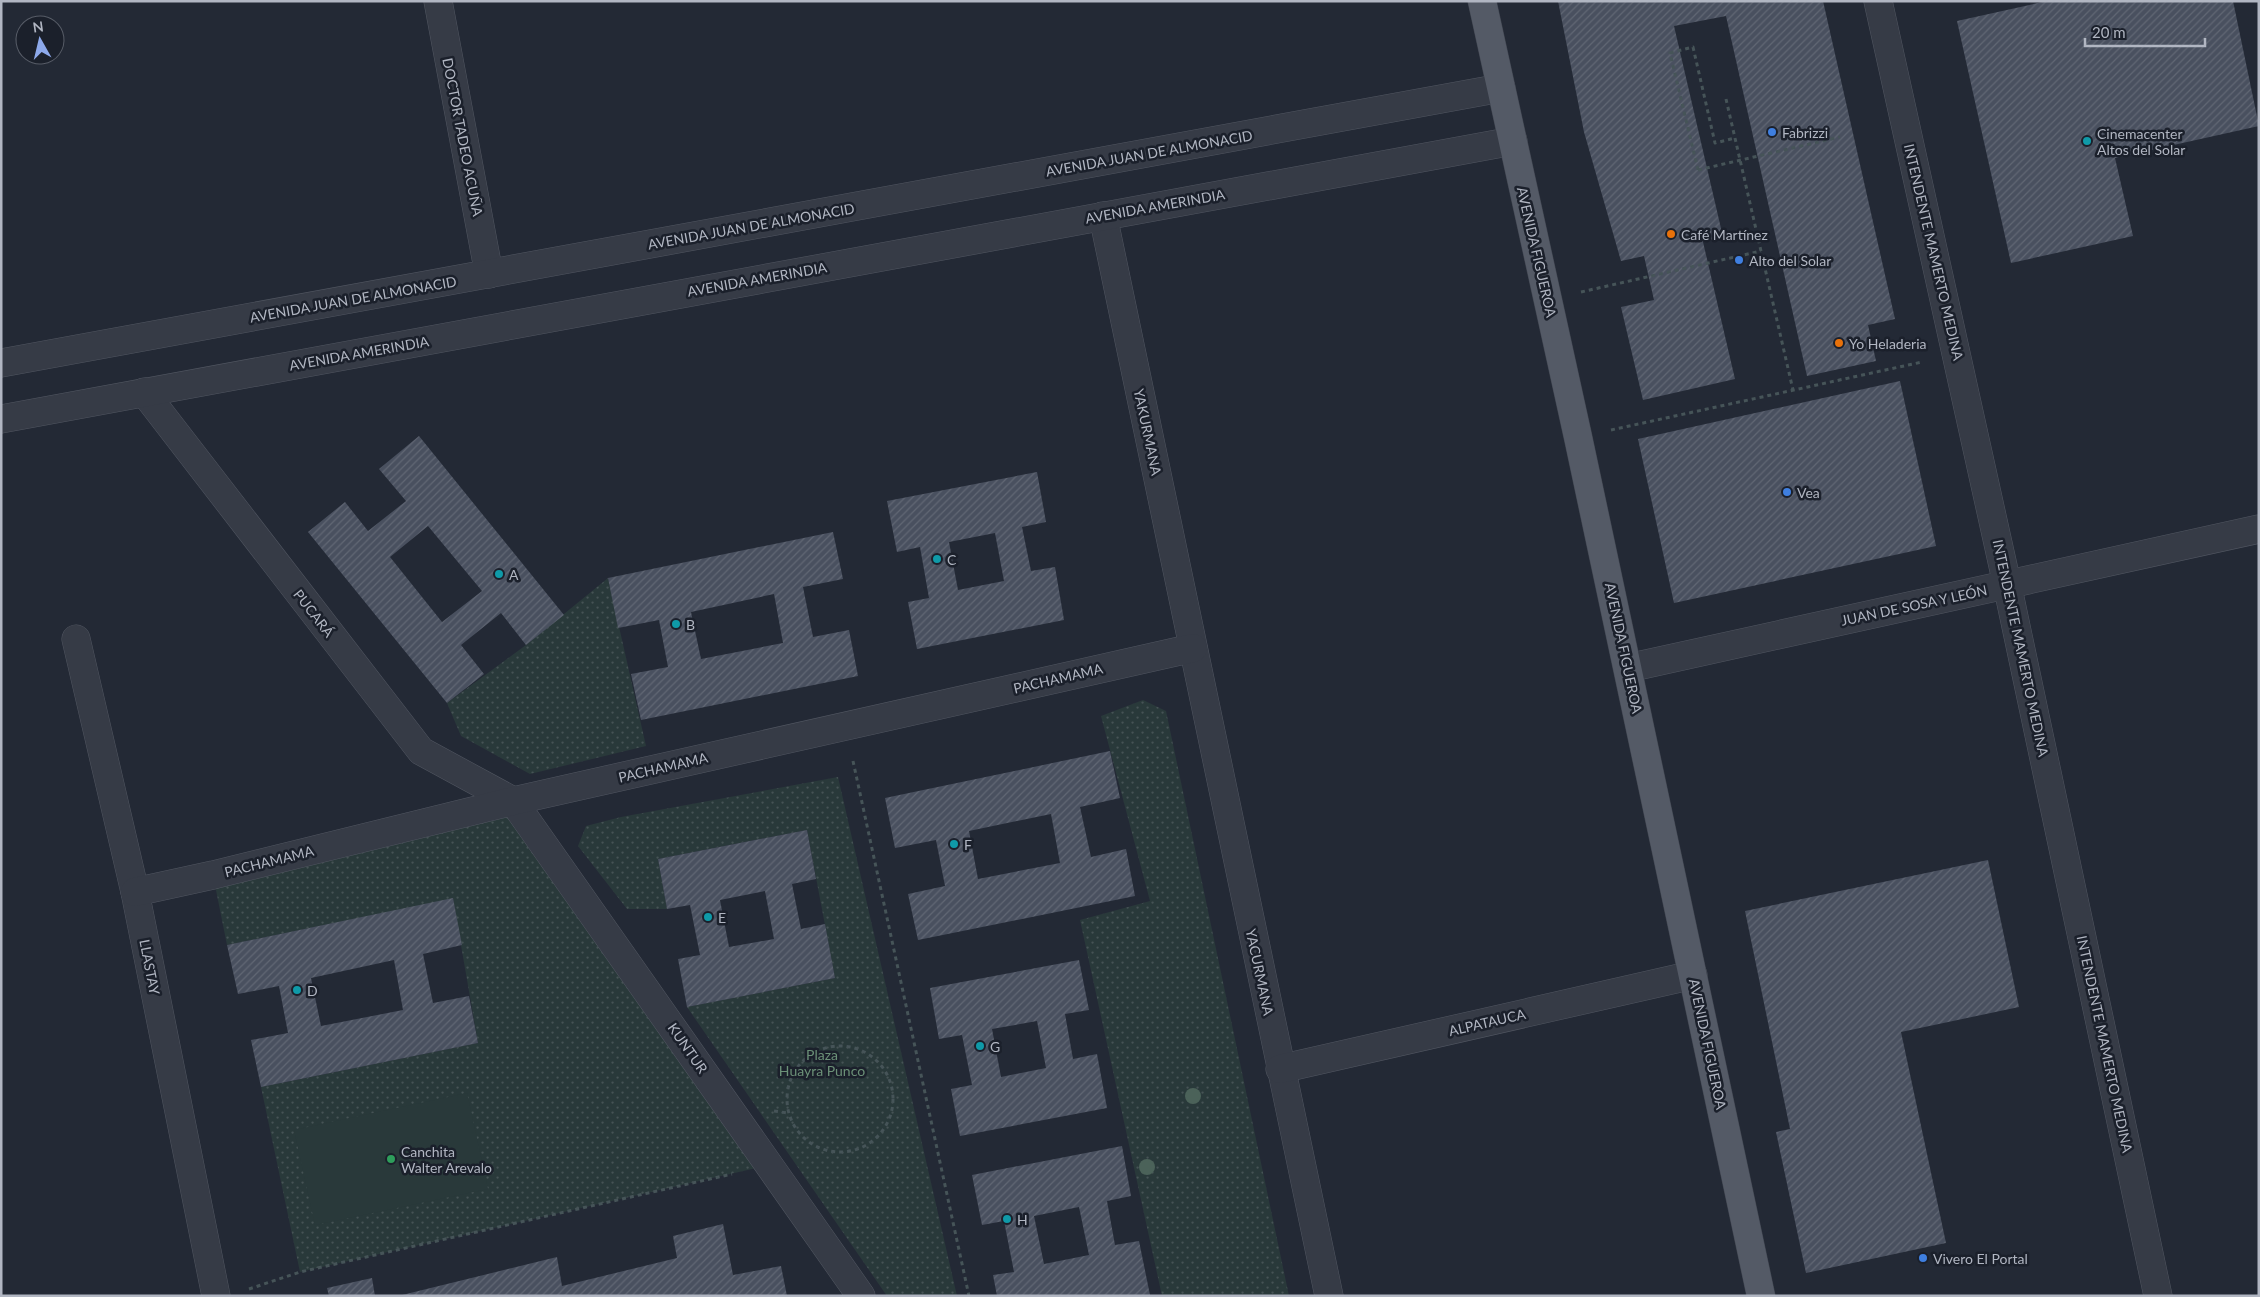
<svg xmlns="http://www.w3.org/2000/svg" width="2260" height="1297" viewBox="0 0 2260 1297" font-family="Lato,sans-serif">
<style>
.grass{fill:url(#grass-dots)}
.garden{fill:#29393a}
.building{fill:url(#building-hatch);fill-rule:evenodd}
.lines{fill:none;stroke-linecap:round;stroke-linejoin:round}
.minor-casing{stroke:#515661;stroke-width:29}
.major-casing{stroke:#3f444f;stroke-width:29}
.path{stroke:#465458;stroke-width:3;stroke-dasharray:4 4;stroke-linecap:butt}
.minor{stroke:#363b46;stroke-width:28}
.major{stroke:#545a66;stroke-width:28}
.path-bridge{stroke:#465458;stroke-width:3;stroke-dasharray:4 4;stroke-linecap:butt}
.tree{fill:#4b6259}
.shop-dot{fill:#3f7fe0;stroke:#1b202b;stroke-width:2}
.culture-dot{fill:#0f9aa8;stroke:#1b202b;stroke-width:2}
.food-dot{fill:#e8710a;stroke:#1b202b;stroke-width:2}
.leisure-dot{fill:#2e9e5b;stroke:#1b202b;stroke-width:2}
.labels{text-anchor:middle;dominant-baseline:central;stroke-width:5;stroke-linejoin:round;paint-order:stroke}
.poi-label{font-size:14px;fill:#b1b6c2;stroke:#1b202b;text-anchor:start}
.street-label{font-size:14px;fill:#b1b6c2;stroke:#1b202b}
.park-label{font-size:14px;fill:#6b9077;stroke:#1b202b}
</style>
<defs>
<pattern id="grass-dots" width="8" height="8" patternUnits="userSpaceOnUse" patternTransform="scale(1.25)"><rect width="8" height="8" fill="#29393a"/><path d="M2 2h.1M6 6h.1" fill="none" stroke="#465355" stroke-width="1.8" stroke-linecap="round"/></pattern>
<pattern id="building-hatch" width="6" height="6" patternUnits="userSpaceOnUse" patternTransform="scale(1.25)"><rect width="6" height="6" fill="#49505f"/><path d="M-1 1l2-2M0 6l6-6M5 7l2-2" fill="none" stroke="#616774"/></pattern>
</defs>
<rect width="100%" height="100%" fill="#232935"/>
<g class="grass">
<path d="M608 578 646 746 530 774 461 736 447 703 526 645Z"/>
<path d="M1143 700 1166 711 1289 1296H1162L1080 920 1150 901 1101 716Z"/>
<path d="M838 777 957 1296H887L687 1007 835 978 807 830 658 859 667 909H627L578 846 586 826 621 817Z"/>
<path d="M513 801 770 1165 300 1272 261 1087 478 1043 453 899 227 945 213 875Z"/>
</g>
<path class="garden" d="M467 1093 488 1189 315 1225 294 1130Z"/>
<g class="building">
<path d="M1558 1H1823L1895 319 1868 325 1876 361 1807 376 1726 16 1674 26 1723 237 1703 242 1735 379 1643 400 1621 307 1654 300 1644 256 1621 261 1584 132Z"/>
<path d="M2047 1H2233L2259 126 2115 158 2133 236 2011 263 1957 21Z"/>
<path d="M1900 381 1936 546 1674 603 1638 439Z"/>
<path d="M419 436 564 615 526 645 501 613 461 645 484 674 447 703 308 532 345 502 368 531 406 501 379 469ZM428 526 482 591 442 622 390 557Z"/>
<path d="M1037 472 1046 522 1022 527 1031 571 1055 567 1064 620 917 649 908 602 929 598 920 547 897 552 887 501ZM995 533 1004 581 958 590 949 542Z"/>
<path d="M833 532 843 579 803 587 813 637 849 630 858 676 641 720 631 674 668 667 659 620 618 628 608 578ZM774 594 783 643 701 659 691 612Z"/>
<path d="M1110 751 1120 798 1080 807 1091 857 1126 849 1135 896 918 940 908 894 945 886 936 840 895 848 885 798ZM1051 814 1060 863 978 879 969 831Z"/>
<path d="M807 830 816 879 792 884 801 929 825 924 835 978 687 1007 678 959 700 955 690 905 667 909 658 859ZM765 891 774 939 729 947 720 900Z"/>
<path d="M1988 860 2019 1007 1901 1032 1946 1243 1806 1273 1776 1132 1790 1129 1745 911Z"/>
<path d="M453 898 462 945 423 954 433 1003 469 996 478 1043 261 1087 251 1040 288 1033 279 986 238 994 227 945ZM394 960 403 1010 321 1026 311 978Z"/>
<path d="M1079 960 1089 1010 1065 1014 1073 1059 1097 1054 1107 1108 960 1136 951 1089 972 1085 962 1035 939 1039 930 988ZM1037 1021 1046 1068 1001 1077 992 1029Z"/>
<path d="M1122 1146 1131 1196 1107 1201 1115 1245 1139 1241 1150 1295 997 1296 993 1275 1014 1272 1004 1221 982 1225 972 1175ZM1079 1207 1089 1255 1044 1264 1034 1216Z"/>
<path d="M723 1224 733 1275 781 1266 787 1296H398L557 1257 562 1286 677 1258 673 1236Z"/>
<path d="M372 1278 375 1296H329L327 1288Z"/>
</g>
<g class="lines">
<g class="minor-casing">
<g id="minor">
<path d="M438 1 489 274"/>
<path d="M1878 1 2007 584 2158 1296"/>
<path d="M1103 216 1329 1296"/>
<path d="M1 363 1501 88"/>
<path d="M144 392 421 751 513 801 861 1296"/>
<path d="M1 419 1513 141"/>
<path d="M76 639 135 892 216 1296"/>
<path d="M1628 668 2259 529"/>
<path d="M135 892 213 875 513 801 1193 648"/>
<path d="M1280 1069 1693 975"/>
</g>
</g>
<g class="major-casing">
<path id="major" d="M1482 1 1578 437 1761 1296"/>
</g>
<g class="path">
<path d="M1726 99 1793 390"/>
<path d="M1698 170 1670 53 1693 47 1715 143 1735 138"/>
<path d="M1581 292 1761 251"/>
<path d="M1611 430 1922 362"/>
<path d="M853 761 969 1296"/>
<circle cx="840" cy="1099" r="53"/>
<path d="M774 1111 788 1113"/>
<path d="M249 1289 300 1272 732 1174"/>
</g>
<use href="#minor" class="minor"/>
<use href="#major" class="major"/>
<path class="path-bridge" d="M1698 170 1840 137"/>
</g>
<g class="tree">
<circle cx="1193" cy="1096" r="8"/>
<circle cx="1147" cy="1167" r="8"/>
</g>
<g class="shop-dot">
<circle cx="1772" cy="132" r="5"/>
<circle cx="1739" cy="260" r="5"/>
<circle cx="1787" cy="492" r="5"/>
<circle cx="1923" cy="1258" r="5"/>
</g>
<g class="culture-dot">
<circle cx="2087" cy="141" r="5"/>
<circle cx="937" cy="559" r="5"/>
<circle cx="499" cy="574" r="5"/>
<circle cx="676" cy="624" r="5"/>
<circle cx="954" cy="844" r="5"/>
<circle cx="708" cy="917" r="5"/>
<circle cx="297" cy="990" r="5"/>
<circle cx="980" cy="1046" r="5"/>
<circle cx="1007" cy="1219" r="5"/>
</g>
<g class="food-dot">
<circle cx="1671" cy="234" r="5"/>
<circle cx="1839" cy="343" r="5"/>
</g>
<circle class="leisure-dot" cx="391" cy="1159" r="5"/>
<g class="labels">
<g class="poi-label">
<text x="1782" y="132">Fabrizzi</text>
<text x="2097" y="133">Cinemacenter<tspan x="2097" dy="16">Altos del Solar</tspan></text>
<text x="1681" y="234">Café Martínez</text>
<text x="1749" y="260">Alto del Solar</text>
<text x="1849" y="343">Yo Heladeria</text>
<text x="1797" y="492">Vea</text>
<text x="947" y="559">C</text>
<text x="509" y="574">A</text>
<text x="686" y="624">B</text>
<text x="964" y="844">F</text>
<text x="718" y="917">E</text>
<text x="307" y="990">D</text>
<text x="990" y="1046">G</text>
<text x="401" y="1151">Canchita<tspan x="401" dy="16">Walter Arevalo</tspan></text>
<text x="1017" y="1219">H</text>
<text x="1933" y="1258">Vivero El Portal</text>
</g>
<g class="street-label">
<text transform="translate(463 137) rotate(79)">DOCTOR TADEO ACUÑA</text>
<text transform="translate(1149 153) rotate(-10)">AVENIDA JUAN DE ALMONACID</text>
<text transform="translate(1155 206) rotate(-10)">AVENIDA AMERINDIA</text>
<text transform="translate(751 226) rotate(-10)">AVENIDA JUAN DE ALMONACID</text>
<text transform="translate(1537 252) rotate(77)">AVENIDA FIGUEROA</text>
<text transform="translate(1934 252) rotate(77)">INTENDENTE MAMERTO MEDINA</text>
<text transform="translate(757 279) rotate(-10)">AVENIDA AMERINDIA</text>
<text transform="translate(353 299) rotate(-10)">AVENIDA JUAN DE ALMONACID</text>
<text transform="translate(359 353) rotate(-10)">AVENIDA AMERINDIA</text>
<text transform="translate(1148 432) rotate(78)">YAKURMANA</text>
<text transform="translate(1914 605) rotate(-12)">JUAN DE SOSA Y LEÓN</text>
<text transform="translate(314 613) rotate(52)">PUCARÁ</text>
<text transform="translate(1624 648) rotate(78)">AVENIDA FIGUEROA</text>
<text transform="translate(2021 648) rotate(78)">INTENDENTE MAMERTO MEDINA</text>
<text transform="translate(1058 678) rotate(-13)">PACHAMAMA</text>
<text transform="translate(663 767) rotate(-13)">PACHAMAMA</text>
<text transform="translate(269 861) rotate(-14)">PACHAMAMA</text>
<text transform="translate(150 967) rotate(79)">LLASTAY</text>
<text transform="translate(1260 972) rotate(78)">YACURMANA</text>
<text transform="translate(1487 1022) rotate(-13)">ALPATAUCA</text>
<text transform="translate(1708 1044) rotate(78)">AVENIDA FIGUEROA</text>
<text transform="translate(2105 1044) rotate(78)">INTENDENTE MAMERTO MEDINA</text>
<text transform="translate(688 1048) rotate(55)">KUNTUR</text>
</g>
<g class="park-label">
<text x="822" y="1054">Plaza<tspan x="822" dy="16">Huayra Punco</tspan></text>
</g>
</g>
<rect width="2260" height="1297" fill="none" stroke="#b1b6c2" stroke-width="5"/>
<g transform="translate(40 40) rotate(352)"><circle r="24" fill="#1b202b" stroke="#575c67"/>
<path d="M0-4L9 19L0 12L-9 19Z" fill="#8da9eb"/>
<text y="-8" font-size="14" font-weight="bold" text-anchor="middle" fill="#b1b6c2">N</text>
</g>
<path d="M2085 38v8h120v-8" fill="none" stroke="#b1b6c2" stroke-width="2.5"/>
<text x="2092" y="38" font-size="15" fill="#b1b6c2" stroke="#1b202b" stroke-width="4" paint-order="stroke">20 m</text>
</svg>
